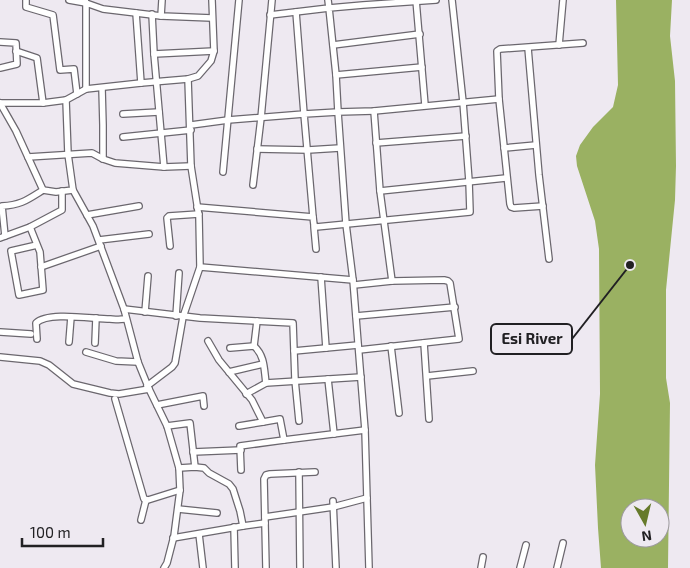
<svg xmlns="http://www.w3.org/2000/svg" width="690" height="568" viewBox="0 0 690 568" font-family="'Exo 2',sans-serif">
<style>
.water{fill:#9ab162;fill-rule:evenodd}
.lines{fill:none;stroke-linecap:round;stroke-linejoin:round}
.street-casing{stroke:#6b676e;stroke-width:8}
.street{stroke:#fff;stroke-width:5.5}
.leader{fill:none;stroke:#212023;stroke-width:2}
.callout-dot{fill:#212023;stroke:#eee9f1;stroke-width:2}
.callout{fill:#eee9f1;stroke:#212023;stroke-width:2}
.callout-label{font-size:15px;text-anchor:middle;font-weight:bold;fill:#212023}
</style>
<rect width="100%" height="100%" fill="#eee9f1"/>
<path class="water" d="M616 0H672L670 36 675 81 676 166 675 200 666 290V378L670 403 668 568H601L598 528 595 465 600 394 599 249 595 221 577 166 576 156 580 145 593 127 613 107 618 85ZM630 508H660V538H630Z"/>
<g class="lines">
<g class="street-casing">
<g id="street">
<path d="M26 0V7L53 15 60 70 74 69 77 94"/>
<path d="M69 0 86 3 85 0"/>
<path d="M416 0 425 105"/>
<path d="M136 13 141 83"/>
<path d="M152 14 154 54 164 167"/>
<path d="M270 15 329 8 328 0"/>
<path d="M161 16 162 0"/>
<path d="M0 42 16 43 17 64 0 68"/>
<path d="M333 45 420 34"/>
<path d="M559 45 563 0"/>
<path d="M528 48 539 175 549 259"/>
<path d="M16 51 37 58 43 103"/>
<path d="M154 54 214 51"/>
<path d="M336 75 422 67"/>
<path d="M102 88 103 125V159"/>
<path d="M86 89V3L103 9 161 16 212 18"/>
<path d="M0 103H43L66 100 86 89 141 83 188 79 198 76 211 61 214 51 212 0"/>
<path d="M0 103 16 131 43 190 56 192 73 190 68 154 66 100"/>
<path d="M374 111 380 191 392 281"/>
<path d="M123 114 159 112"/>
<path d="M191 125 228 120 304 114 296 12"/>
<path d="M123 137 191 130"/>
<path d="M376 143 466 136"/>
<path d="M504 148 536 145"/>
<path d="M257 149 308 150 340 148"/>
<path d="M28 157 92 153 103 159 115 163 164 167 191 166"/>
<path d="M223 172 239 0"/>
<path d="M253 185 261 118 272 0"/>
<path d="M73 190 93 226 124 309 138 362 149 389 167 426 179 468 180 490 174 536 167 563 164 568"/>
<path d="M380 191 506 178"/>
<path d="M543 206 514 208 511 207 510 204 499 99 497 51 500 49 583 43"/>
<path d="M197 207 313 217 314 225 316 227 470 212 469 181 463 102 452 0"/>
<path d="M87 215 139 206"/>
<path d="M313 217 304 114 338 112 336 75 329 8 363 5 436 0"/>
<path d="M30 227 40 252 43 290 19 295 11 251 37 245"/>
<path d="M314 227 316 249"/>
<path d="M5 236 2 206C21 205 27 200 43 190"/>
<path d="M0 238 30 227 62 210V191"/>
<path d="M99 240 149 234"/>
<path d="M170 246 167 218 169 216 199 214"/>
<path d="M41 267 101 246"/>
<path d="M200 267 353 280"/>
<path d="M321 277 326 348"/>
<path d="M354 285 392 281 444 280 448 281 450 283 459 339 359 350"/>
<path d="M124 309 200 318 293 323 295 380 299 421"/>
<path d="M145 312 148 276"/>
<path d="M176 316 179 273"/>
<path d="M356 316 455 307"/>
<path d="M0 332 31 334"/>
<path d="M37 339 36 323C48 311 93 319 110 319 116 320 121 319 126 319"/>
<path d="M208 341 219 360 252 400 263 422 280 419 284 440"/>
<path d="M69 342 71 317"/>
<path d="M95 343 96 318"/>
<path d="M424 343 429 419"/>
<path d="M254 346 257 321"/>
<path d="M391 346 399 413"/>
<path d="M230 348 254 346C265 356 264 369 266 383"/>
<path d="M294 351 358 345"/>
<path d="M86 352 116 361 138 362"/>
<path d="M0 357 40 361 49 365 73 384 110 393 119 394 149 389"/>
<path d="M229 372 263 364"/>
<path d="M427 376 473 371"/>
<path d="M328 379 334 434"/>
<path d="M147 386 172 367 175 363 183 317 200 267 199 217 191 166 188 79"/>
<path d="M246 394 266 383 361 377"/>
<path d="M115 399 144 499 148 500 180 490"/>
<path d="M157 405 203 396 204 406"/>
<path d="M167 426 190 423 195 467"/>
<path d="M239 426 263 422"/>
<path d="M193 452 241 450"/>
<path d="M179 468 195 467 204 468 209 473 229 484 233 489 240 511 243 526"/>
<path d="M241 470 240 446 284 440 365 430"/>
<path d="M299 472 300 568"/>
<path d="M333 501 336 568"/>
<path d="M178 509 217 513"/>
<path d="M265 517 333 507 367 498"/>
<path d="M141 520 146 500"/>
<path d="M234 527 235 568"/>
<path d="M199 534 203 568"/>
<path d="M173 538 243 526 265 523"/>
<path d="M266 568 264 479 266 475 270 474 315 472"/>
<path d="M369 568 365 430 353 280 346 224 338 112 374 111 499 99"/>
<path d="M481 568 483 557"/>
<path d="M520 568 526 545"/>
<path d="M557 568 563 543"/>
</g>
</g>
<use href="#street" class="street"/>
</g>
<path class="leader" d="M630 265L572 339"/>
<circle class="callout-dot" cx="630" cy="265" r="5"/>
<rect class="callout" x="491" y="324" width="81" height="30" rx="5"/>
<g class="callout-label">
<text x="532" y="344">Esi River</text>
</g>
<g transform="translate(645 523) rotate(172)"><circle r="24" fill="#eee9f1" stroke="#9c999f"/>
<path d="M0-4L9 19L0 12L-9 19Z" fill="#667a2b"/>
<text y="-8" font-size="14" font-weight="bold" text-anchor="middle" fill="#212023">N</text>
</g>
<path d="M22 538v8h81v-8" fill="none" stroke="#212023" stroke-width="2.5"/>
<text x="30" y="538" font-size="15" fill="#212023" stroke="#eee9f1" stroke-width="4" paint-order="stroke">100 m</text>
</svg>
